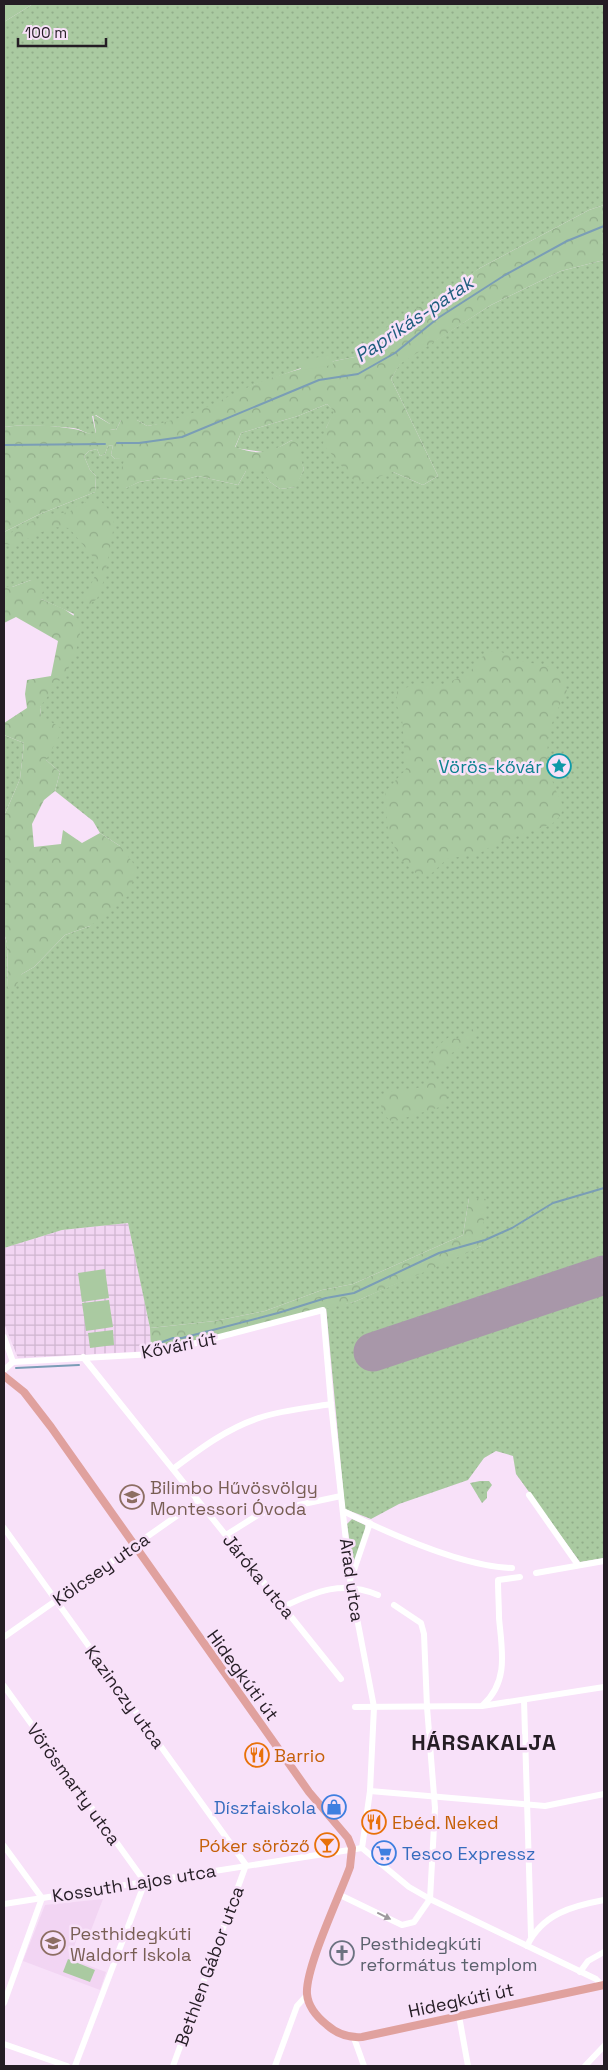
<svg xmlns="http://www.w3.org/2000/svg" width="608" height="2070" viewBox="0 0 608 2070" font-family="'Space Grotesk',sans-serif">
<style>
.industrial{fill:url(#industrial-grid)}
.built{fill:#f2d5f3}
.grass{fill:url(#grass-dots)}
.forest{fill:url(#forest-crowns)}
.garden{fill:#aacaa1}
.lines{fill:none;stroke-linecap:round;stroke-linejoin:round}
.stream{stroke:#7a9db6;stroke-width:2}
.runway{stroke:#a897a9;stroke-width:39}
.minor{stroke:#fff;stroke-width:6}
.major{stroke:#e0a19e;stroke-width:8}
.oneway{fill:#9d999d}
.labels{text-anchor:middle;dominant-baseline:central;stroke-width:5;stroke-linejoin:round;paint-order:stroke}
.culture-label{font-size:18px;fill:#0d838f;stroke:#f8e1f9;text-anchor:end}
.street-label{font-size:18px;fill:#251d25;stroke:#f8e1f9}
.education-label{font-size:18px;fill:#785e54;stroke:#f8e1f9;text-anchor:start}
.food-label{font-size:18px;fill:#c56008;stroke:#f8e1f9;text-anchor:start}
.shop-label{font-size:18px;fill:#366cbe;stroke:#f8e1f9;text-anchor:end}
.worship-label{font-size:18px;fill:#5b616d;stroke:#f8e1f9;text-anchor:start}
.water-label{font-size:19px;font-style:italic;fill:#1e5e7e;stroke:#f8e1f9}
.district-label{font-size:22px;font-weight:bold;letter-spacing:1px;fill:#251d25;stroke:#f8e1f9}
</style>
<defs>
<pattern id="industrial-grid" width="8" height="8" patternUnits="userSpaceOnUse" patternTransform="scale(1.25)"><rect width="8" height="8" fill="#f2d5f3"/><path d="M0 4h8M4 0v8" fill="none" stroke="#cfb6d0"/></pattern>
<pattern id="grass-dots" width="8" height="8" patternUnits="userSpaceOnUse" patternTransform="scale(1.25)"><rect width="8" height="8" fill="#aacaa1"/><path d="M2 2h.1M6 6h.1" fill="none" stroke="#92ad8a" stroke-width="1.8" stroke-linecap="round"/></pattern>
<pattern id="forest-crowns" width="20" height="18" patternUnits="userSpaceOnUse" patternTransform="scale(1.25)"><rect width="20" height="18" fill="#aacaa1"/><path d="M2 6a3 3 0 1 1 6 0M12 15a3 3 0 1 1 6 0" fill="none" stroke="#92ad8a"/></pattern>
</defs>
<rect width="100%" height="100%" fill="#f8e1f9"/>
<path class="industrial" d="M128 1223 150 1328 151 1351 18 1358 4 1323V1248L62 1230Z"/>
<path class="built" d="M103 1899 88 1938 78 1935 74 1947 83 1951 79 1962 106 1972 100 1990 23 1961 45 1905Z"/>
<g class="grass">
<path d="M33 4H604V205L589 210 480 268 360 356 304 367 254 385 203 410 168 423 147 426 137 420H121L116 430 110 429V424L96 415 92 416 96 434C86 435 82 429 73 428 50 426 26 424 4 427V22Z"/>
<path d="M604 260V1558L580 1562 516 1474 513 1456 496 1451 484 1458 468 1480 399 1504 371 1519 345 1509 326 1307 354 1302 481 1246 469 1198 463 1235 353 1284 322 1290 265 1311 215 1321 150 1328 128 1223 62 1230 4 1248V933L7 943 8 988 22 974 34 967 65 935 90 926 120 846 100 833 93 821 55 791 60 772 46 760 40 707 74 614 41 599 31 580 12 587H4V532L40 514 95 492 96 476 90 470 84 456 89 451 97 449 100 456 105 454 108 446 113 445 111 455 115 459 125 457 126 488 139 482 162 478 179 481 198 476 238 485 246 471H264L270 482 280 489 295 487 304 469 292 440 269 453 235 448 241 433 298 416 327 404 335 411 326 428 393 472 423 485 438 476 391 379 400 363 491 305 561 271Z"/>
<path d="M4 735 24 743 20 779 4 816Z"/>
<path d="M480 1481H489L492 1485 487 1492V1498L482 1503 470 1483Z"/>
<path d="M352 1519 365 1525 366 1530 353 1565 347 1524Z"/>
</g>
<g class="forest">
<path d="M604 205V260L561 271 491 305 400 364 391 379 438 476 423 485 393 472 357 484 323 444 326 428 334 411 327 404 298 416 241 433 235 447C260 456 270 453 292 440L301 446 299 454 304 469 296 487 280 489 270 482 263 471H246L238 485 198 476 179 481 162 478 139 482 127 488 120 485V472L125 458 115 459 111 455 113 445 108 446 105 454 100 456 97 449 89 451 84 456 90 470 96 476 95 492 40 514 4 532V427C26 424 52 425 74 429 82 430 86 435 96 433L93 414 110 424V429L116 430 121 420H137L147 426C186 420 218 401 253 385 288 370 324 363 360 356L367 340 480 268 589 210Z"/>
<path d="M91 500 101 501 108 509 114 523 112 538 103 583 97 599 87 606 83 605C86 590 96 579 99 564L69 528 53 527 14 545 4 544V537C22 526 46 511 68 513L77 506Z"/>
<path d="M31 580 38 581 44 587 41 599 64 609 81 621C80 659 61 678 40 707L41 716 63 729 46 760 60 772 55 791 44 800 32 824 34 847 61 844 63 830 82 843 100 833 120 846 137 868 128 896 90 926 65 935 34 967 22 974 14 990 8 988 7 943 4 933V816L20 779 24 743 4 735V723L27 708 25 694 27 680 51 676 58 641 16 617 4 623V587H12Z"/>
<path d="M496 649 517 660 556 668 563 675 567 691C543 733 540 763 564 807L560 816 552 824 497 843 480 853 447 859 432 873 418 875 399 858 388 831 385 792 406 769 402 718 397 706V691L419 683 442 685 468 674 482 657Z"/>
<path d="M476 1027 479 1031 476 1037 449 1055V1062L443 1069 429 1070C426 1057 439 1044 449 1037L456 1039Z"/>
<path d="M436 1078 447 1094 446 1105 392 1122 383 1114 380 1101C398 1084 397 1091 417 1088 423 1087 430 1081 436 1078Z"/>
<path d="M469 1198 486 1199 481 1246 450 1261 354 1302 151 1351 150 1328 215 1321 265 1311 322 1290 353 1284 463 1235Z"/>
</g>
<g class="garden">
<path d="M4 4H33L4 22Z"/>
<path d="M332 355 333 365 301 370 300 360Z"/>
<path d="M105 1269 109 1298 82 1302 78 1273Z"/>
<path d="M109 1300 113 1327 86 1331 82 1303Z"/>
<path d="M113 1330 114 1345 90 1348 88 1333Z"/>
<path d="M68 1959 95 1970 90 1982 63 1972Z"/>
</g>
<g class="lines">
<g class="stream">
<path d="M117 443H139L182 437 319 380 358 374 395 353 438 318 505 275 567 241 604 226"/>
<path d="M4 445 105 444"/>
<path d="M154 1345 173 1338H182L278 1313 326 1298 354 1293 439 1253 485 1240 512 1228 553 1203 604 1188"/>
<path d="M16 1368 79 1365"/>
</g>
<path class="runway" d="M373 1352 604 1275"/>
<g class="minor">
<path d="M4 1337 13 1362"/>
<path d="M83 1357 341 1679"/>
<path d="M4 1370 13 1362 154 1354 323 1310 331 1404 351 1587 374 1707 370 1791 362 1848"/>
<path d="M173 1469C201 1448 229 1427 262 1417 284 1410 308 1408 331 1404"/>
<path d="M529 1495 578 1565"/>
<path d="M343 1511C388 1533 463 1567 512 1568"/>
<path d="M4 1528 246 1865"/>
<path d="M226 1535 261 1513 341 1496"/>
<path d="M536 1573 604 1561"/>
<path d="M352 1576 370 1523"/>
<path d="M283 1607C316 1591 343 1580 378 1595"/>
<path d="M4 1637 198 1501"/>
<path d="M4 1686 145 1882"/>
<path d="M524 1700 531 1936"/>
<path d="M483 1705C509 1681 502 1651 499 1618 499 1606 498 1593 498 1580L520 1577"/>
<path d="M355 1707 482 1706 604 1687"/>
<path d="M370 1791 545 1806 604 1794"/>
<path d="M4 1846 42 1898"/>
<path d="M340 1895 402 1925 414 1922 430 1899 435 1808 427 1707 424 1634 421 1623 394 1605"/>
<path d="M4 1904 362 1848 409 1887 430 1899 596 1979 602 1985"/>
<path d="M527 1946C542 1914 572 1906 604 1900"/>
<path d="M580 1972 588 1961 604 1952"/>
<path d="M4 2003 42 1898"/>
<path d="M459 2016 468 2066"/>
<path d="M354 2038 364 2066"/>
<path d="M4 2044 67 2066"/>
<path d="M75 2066 145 1882"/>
<path d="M173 2066 246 1865"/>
<path d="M275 2066 297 2006 307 1995"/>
<path d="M585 2066 604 2046"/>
</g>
<path class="major" d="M4 1376 24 1392 51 1427 309 1792 348 1838 352 1848 350 1867C340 1895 305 1968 307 1994 308 2006 317 2017 327 2025 337 2034 348 2038 362 2037L604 1985"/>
</g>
<defs><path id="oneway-solid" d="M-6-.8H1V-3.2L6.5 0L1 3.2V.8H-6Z" transform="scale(1.25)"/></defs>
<use class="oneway" href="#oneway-solid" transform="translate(384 1916) rotate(26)"/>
<defs>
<g id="sight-ring" transform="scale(1.25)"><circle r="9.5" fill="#f8e1f9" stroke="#0f9aa8" stroke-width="1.5"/><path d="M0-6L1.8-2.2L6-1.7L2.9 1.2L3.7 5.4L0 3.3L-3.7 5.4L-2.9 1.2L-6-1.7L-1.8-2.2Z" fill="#0f9aa8"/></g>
<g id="school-ring" transform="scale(1.25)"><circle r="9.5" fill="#f8e1f9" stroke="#8d6e63" stroke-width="1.5"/><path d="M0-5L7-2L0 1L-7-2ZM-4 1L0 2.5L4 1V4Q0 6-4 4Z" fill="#8d6e63"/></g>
<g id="restaurant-ring" transform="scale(1.25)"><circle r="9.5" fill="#f8e1f9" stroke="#e8710a" stroke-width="1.5"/><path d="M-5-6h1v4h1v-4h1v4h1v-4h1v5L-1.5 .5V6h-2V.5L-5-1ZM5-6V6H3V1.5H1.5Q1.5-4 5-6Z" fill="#e8710a"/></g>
<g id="shop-ring" transform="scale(1.25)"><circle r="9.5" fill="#f8e1f9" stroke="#3f7fe0" stroke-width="1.5"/><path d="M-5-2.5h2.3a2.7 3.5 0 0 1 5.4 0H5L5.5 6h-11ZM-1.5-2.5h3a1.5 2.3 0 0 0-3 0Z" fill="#3f7fe0"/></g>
<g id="bar-ring" transform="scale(1.25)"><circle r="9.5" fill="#f8e1f9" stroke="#e8710a" stroke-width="1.5"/><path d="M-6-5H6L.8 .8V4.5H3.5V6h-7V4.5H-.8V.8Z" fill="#e8710a"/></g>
<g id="supermarket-ring" transform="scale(1.25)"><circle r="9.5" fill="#f8e1f9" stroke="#3f7fe0" stroke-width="1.5"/><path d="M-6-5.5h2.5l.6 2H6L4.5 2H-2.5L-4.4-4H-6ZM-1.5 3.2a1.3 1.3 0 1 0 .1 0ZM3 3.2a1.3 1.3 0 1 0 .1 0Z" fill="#3f7fe0"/></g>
<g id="church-ring" transform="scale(1.25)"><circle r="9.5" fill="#f8e1f9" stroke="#6b7280" stroke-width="1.5"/><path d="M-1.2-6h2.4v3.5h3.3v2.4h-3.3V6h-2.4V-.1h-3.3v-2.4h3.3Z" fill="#6b7280"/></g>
</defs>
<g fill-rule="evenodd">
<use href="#sight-ring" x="559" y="766"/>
<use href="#school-ring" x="132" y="1497"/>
<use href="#restaurant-ring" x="257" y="1755"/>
<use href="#shop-ring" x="334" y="1807"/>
<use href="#restaurant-ring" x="374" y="1822"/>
<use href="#bar-ring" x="327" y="1845"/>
<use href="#supermarket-ring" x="384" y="1853"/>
<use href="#school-ring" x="53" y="1943"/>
<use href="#church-ring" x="342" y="1953"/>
</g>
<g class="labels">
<g class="culture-label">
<text x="542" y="766">Vörös-kővár</text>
</g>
<g class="street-label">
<text transform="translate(179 1345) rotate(-11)">Kővári út</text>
<text transform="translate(101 1569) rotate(-35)">Kölcsey utca</text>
<text transform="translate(259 1576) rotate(51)">Járóka utca</text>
<text transform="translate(352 1580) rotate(82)">Arad utca</text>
<text transform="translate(243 1675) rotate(54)">Hidegkúti út</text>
<text transform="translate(125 1697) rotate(54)">Kazinczy utca</text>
<text transform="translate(74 1784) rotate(54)">Vörösmarty utca</text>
<text transform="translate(134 1883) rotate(-9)">Kossuth Lajos utca</text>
<text transform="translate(209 1966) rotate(-70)">Bethlen Gábor utca</text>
<text transform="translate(461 2000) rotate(-12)">Hidegkúti út</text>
</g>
<g class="education-label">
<text x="150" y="1487">Bilimbo Hűvösvölgy<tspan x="150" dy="21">Montessori Óvoda</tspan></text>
<text x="70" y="1933">Pesthidegkúti<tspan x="70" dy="21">Waldorf Iskola</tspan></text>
</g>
<g class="food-label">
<text x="274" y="1755">Barrio</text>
<text x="392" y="1822">Ebéd. Neked</text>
<text x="310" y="1845" text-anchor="end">Póker söröző</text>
</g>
<g class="shop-label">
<text x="316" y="1807">Díszfaiskola</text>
<text x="402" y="1853" text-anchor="start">Tesco Expressz</text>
</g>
<g class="worship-label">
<text x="360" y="1943">Pesthidegkúti<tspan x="360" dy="21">református templom</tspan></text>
</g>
<g class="water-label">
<text transform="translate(414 319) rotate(-34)">Paprikás-patak</text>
</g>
<g class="district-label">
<text x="484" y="1742">HÁRSAKALJA</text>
</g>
</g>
<rect width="608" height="2070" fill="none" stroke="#251d25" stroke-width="10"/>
<path d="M18 38v8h88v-8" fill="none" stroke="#251d25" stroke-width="2.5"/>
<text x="25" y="38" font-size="15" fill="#251d25" stroke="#f8e1f9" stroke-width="4" paint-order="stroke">100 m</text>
</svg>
